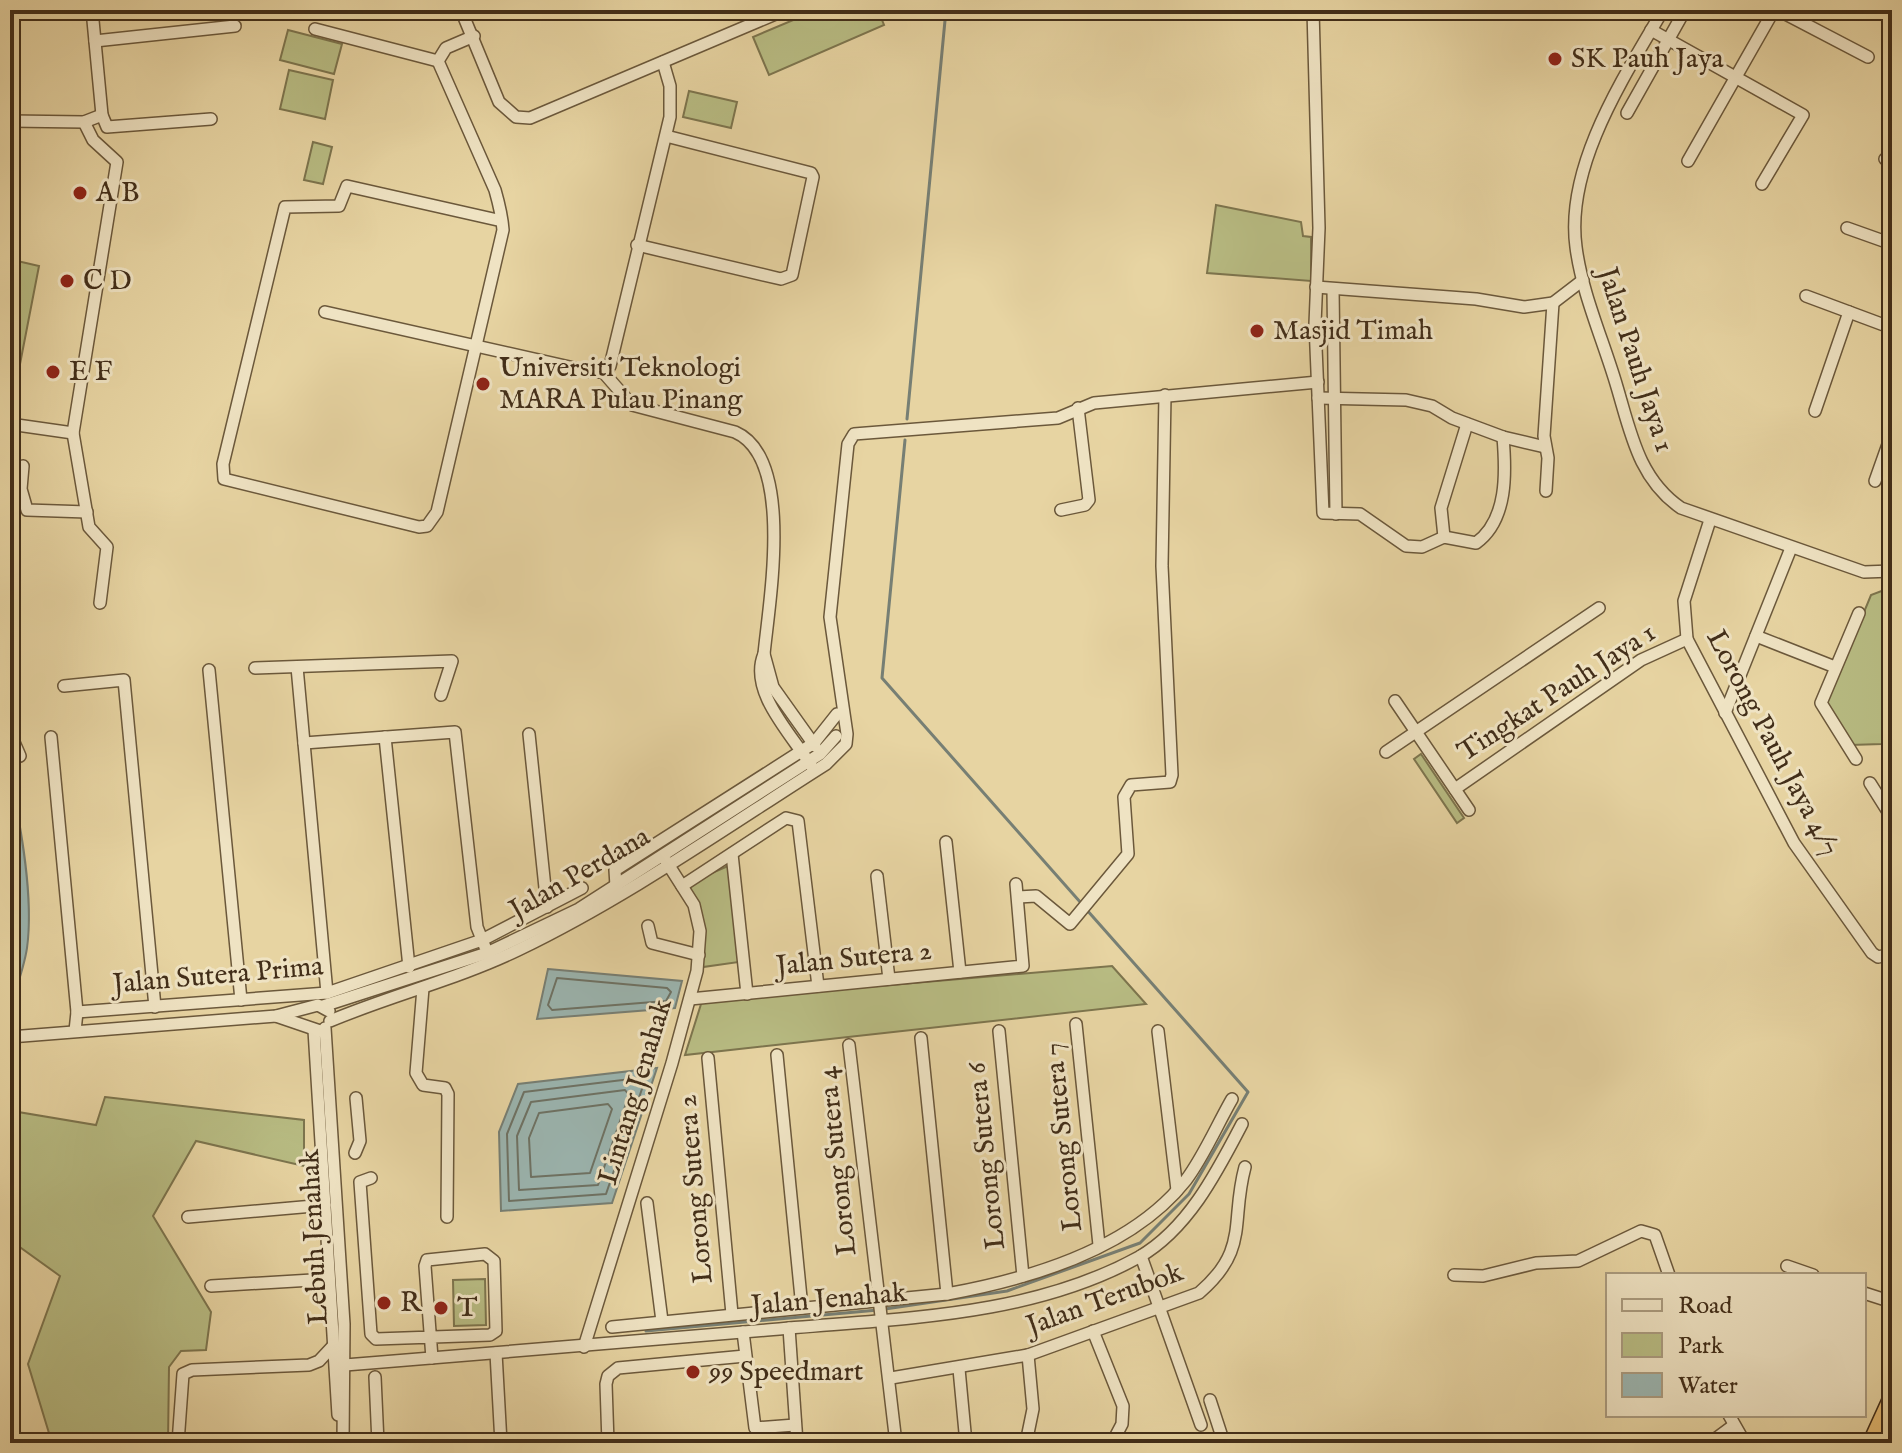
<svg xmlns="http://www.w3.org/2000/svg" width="1902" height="1453" viewBox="0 0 1902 1453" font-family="'IM FELL English',serif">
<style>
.green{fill:#b8bc83;stroke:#7d754e;stroke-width:2}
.water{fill:#9bb5b0;stroke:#777f74;stroke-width:2}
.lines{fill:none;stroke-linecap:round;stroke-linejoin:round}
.shore{stroke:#6e7264;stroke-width:2}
.stream{stroke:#777f74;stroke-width:3}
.minor-casing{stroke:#6b583b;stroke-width:14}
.highway-casing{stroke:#422e19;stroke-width:19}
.minor{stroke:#efe3c3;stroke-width:11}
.highway{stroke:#e4ba71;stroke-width:16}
.poi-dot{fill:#8f2418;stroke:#efe3c3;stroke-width:3}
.labels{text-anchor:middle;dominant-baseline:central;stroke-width:6;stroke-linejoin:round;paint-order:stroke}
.poi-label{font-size:28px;fill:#422e19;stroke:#efe3c3;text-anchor:start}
.street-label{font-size:28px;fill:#422e19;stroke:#efe3c3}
</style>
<rect width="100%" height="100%" fill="#e7d4a2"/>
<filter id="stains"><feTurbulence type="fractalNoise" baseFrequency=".0025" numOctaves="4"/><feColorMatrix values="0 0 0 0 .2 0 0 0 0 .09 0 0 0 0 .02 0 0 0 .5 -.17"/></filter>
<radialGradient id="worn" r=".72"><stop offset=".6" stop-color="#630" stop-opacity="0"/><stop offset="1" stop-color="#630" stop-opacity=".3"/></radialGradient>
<g class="green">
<path d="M817 10H878L884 25 769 75 753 37Z"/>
<path d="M288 30 342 44 334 74 280 60Z"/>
<path d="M289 70 333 80 325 119 280 109Z"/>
<path d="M689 91 737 102 731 128 683 117Z"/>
<path d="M313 142 332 147 323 184 304 180Z"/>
<path d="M1216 205 1301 222 1303 236 1311 237V281L1207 273Z"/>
<path d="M13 260 39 266 20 364 10 362V277Z"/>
<path d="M1892 587V738L1882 744 1850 745 1827 702 1871 595Z"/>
<path d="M1421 754 1464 818 1457 823 1414 759Z"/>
<path d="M728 866 739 962 703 967 700 931 682 886Z"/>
<path d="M1112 966 1146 1004 685 1055 702 1001Z"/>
<path d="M105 1097 304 1120V1166L196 1141 153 1216 211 1312 206 1350 181 1351 169 1367 168 1443H52L28 1364 60 1276 10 1240 18 1112 96 1125Z"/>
<path d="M485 1279 486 1325 454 1326 453 1280Z"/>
</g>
<g class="water">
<path d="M10 776C21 827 34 897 27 948 24 968 16 989 10 1008Z"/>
<path d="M548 969 682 981 675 1008 537 1019Z"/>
<path d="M657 1068 612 1203 501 1211 499 1132 518 1084Z"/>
</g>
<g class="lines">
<g class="shore">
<path d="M10 815C18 870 24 926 10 980"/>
<path d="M557 978 667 988 671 992 666 1001 552 1010 548 1005Z"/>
<path d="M639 1078 644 1083 606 1194 509 1201 507 1134 524 1092Z"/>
<path d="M625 1090 629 1095 598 1185 519 1190 517 1136 531 1102Z"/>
<path d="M608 1104 612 1109 590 1173 531 1177 529 1138 539 1113Z"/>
</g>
<g class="stream">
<path d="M907 419 946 10"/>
<path d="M905 440 882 678 1081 903"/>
<path d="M885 1309 1007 1291 1140 1243 1189 1194 1248 1092 1086 909"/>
<path d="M646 1331 878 1310"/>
</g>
<g class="minor-casing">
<g id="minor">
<path d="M92 10 102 115 107 127 211 119"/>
<path d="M461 10 499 102 516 117 530 118 785 10"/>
<path d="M1313 10 1319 228 1315 324 1323 513 1360 514 1406 546 1422 547 1444 537 1476 543C1508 520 1506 472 1503 437"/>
<path d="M1663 10C1624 77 1565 166 1576 247 1582 294 1604 342 1617 387 1631 434 1639 479 1681 508L1864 572 1892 571"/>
<path d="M1778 10 1868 57"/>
<path d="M315 29 438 61"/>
<path d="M1651 30 1803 115 1762 184"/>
<path d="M474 36 446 48 438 61 495 190C499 204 502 216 503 230L437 512 427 526 419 527 224 479 223 464 285 207 339 206 347 186 502 221"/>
<path d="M95 41 235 26"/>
<path d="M1627 113 1685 10"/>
<path d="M10 121 84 122 102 115"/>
<path d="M1885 159 1892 162"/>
<path d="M1688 161 1774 10"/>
<path d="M1847 228 1892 244"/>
<path d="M637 245 781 279 792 275 813 177 811 173 666 136"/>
<path d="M1316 287 1476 299 1524 307 1553 303 1583 280"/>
<path d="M1333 289 1336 514"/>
<path d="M1806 296 1892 328"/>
<path d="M325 312 592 372H603L610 366 670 117V86L663 62"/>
<path d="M603 372 632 405 735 432C795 458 769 602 764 654 748 692 793 736 812 767"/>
<path d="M1318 398 1406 400 1432 406 1452 418 1503 437 1545 447"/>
<path d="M1815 411 1849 312"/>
<path d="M10 424 73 433 117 162 93 140 84 122"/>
<path d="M73 433 89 527 107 547 100 603"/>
<path d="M23 466 21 489 27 510 87 512"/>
<path d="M1875 481 1892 433"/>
<path d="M1546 491 1548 458 1544 436 1553 303"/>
<path d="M1061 510 1085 505 1089 500 1078 408"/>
<path d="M1710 520 1684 601 1687 639 1794 843 1872 953 1878 957 1892 954"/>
<path d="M1444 537 1441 508 1467 424"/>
<path d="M1756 636 1835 667"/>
<path d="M764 654 773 687 815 746"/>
<path d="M297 667 327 993"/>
<path d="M255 668 452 661 441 695"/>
<path d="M209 670 241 1000"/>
<path d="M64 686 124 680 155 1007"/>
<path d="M1395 701 1469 810"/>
<path d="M1725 713 1791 548"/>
<path d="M10 733 20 756"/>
<path d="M529 734 547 907"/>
<path d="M51 737 77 1012 75 1031"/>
<path d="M385 737 409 967"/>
<path d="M304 743 455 732 477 927 485 947"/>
<path d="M1386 752 1599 608"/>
<path d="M1856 759 1821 703 1859 613"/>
<path d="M1870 783 1892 818"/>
<path d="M1455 789 1641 660 1687 639"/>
<path d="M946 842 960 972"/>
<path d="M732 854 747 994"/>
<path d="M877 876 889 979"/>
<path d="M616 886 615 870 814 743 837 714"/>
<path d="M682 886 786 818 798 821 818 986"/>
<path d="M1018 897 1036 896 1070 924 1128 854 1124 797 1131 785 1170 782 1172 775 1162 566 1165 395"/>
<path d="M648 926 652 943 699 955"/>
<path d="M423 988 416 1073 423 1085 445 1088 448 1094 447 1217"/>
<path d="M690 999 1023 966 1016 884"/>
<path d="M323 1006 487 953 579 909 820 754 836 736"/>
<path d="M77 1012 327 993 482 940 582 888"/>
<path d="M276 1016 320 1031"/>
<path d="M330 1021C392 995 458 979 518 950 626 898 725 828 826 764L846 744 847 734 830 617 848 444 854 434 1058 418 1094 403 1318 382"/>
<path d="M1076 1024 1099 1245"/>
<path d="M325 1028 344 1324 343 1443"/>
<path d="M314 1030 338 1415"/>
<path d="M999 1031 1023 1276"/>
<path d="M1158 1031 1177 1190"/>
<path d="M10 1037 276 1016 318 1005 329 1011"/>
<path d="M921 1038 947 1294"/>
<path d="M849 1045 896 1443"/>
<path d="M777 1055 802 1308"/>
<path d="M708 1058 732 1314"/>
<path d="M355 1153 360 1141 356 1098"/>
<path d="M371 1178 360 1182 371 1334 376 1339 490 1335 496 1331 494 1261 485 1254 427 1260 425 1266 432 1358"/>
<path d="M647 1203 662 1321"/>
<path d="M188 1217 325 1205"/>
<path d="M1141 1256 1201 1425"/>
<path d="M1787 1266 1813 1275"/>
<path d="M1454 1275 1483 1276 1536 1263 1578 1261 1641 1231 1655 1235 1669 1275"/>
<path d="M211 1286 329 1279"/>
<path d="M1864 1293 1892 1302"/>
<path d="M612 1327 947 1294C1030 1279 1132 1249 1186 1180 1204 1156 1217 1125 1232 1099"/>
<path d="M789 1328 797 1443"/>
<path d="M1093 1331 1123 1406 1122 1424 1112 1443"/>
<path d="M743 1332 755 1428 795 1425"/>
<path d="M584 1347 672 1063 697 971 700 931 694 905 666 861"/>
<path d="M496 1353 501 1443"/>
<path d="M345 1365C486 1354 627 1342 767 1330 892 1318 1027 1319 1139 1257 1188 1229 1217 1172 1242 1124"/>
<path d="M959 1369 966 1443"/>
<path d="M375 1377 378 1443"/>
<path d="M891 1378 1028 1355 1199 1293C1250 1249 1230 1222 1245 1167"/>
<path d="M1210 1400 1224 1443"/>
<path d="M1729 1415 1745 1443"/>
<path d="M178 1443 183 1374 192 1370 309 1365 319 1361 333 1346"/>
<path d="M608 1443 606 1384 608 1376 618 1368 745 1356"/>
<path d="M1026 1443 1033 1409 1028 1355"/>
<path d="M1710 1443 1733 1426"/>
</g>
</g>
<g class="highway-casing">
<path id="highway" d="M1871 1443 1892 1397"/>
</g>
<use href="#minor" class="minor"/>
<use href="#highway" class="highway"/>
</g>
<g class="poi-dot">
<circle cx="1555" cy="59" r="8"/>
<circle cx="80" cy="193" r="8"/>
<circle cx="67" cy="281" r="8"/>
<circle cx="1257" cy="331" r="8"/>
<circle cx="53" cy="372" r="8"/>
<circle cx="483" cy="384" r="8"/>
<circle cx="384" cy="1303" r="8"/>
<circle cx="441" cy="1308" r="8"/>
<circle cx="693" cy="1372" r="8"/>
</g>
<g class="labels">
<g class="poi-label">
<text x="1571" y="59">SK Pauh Jaya</text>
<text x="96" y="193">A B</text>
<text x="83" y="281">C D</text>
<text x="1273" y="331">Masjid Timah</text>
<text x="499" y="368">Universiti Teknologi<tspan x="499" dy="32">MARA Pulau Pinang</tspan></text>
<text x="69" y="372">E F</text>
<text x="400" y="1303">R</text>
<text x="457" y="1308">T</text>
<text x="709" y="1372">99 Speedmart</text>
</g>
<g class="street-label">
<text transform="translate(1635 360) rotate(72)">Jalan Pauh Jaya 1</text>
<text transform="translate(1557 693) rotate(-33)">Tingkat Pauh Jaya 1</text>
<text transform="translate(1772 743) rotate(62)">Lorong Pauh Jaya 4/7</text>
<text transform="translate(580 874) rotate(-30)">Jalan Perdana</text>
<text transform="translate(854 959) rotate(-6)">Jalan Sutera 2</text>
<text transform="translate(218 976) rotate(-5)">Jalan Sutera Prima</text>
<text transform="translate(636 1092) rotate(-73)">Lintang Jenahak</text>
<text transform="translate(1064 1137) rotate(-96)">Lorong Sutera 7</text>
<text transform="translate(987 1156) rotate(-96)">Lorong Sutera 6</text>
<text transform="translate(838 1161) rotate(-96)">Lorong Sutera 4</text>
<text transform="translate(696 1189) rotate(-95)">Lorong Sutera 2</text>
<text transform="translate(315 1237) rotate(-93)">Lebuh Jenahak</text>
<text transform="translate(829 1300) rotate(-5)">Jalan Jenahak</text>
<text transform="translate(1105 1300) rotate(-20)">Jalan Terubok</text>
</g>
</g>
<rect width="1902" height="1453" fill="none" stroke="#e7d4a2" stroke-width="40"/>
<rect x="12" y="12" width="1878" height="1429" fill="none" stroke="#422e19" stroke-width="4"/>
<rect x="20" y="20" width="1862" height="1413" fill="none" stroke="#422e19" stroke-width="2"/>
<rect x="1606" y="1273" width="260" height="144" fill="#efe3c3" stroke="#aa9b7f" stroke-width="2"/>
<rect x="1622" y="1299" width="40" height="12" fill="#efe3c3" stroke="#aa9b7f" stroke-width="2"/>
<text x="1678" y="1313" font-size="24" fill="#422e19">Road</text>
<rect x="1622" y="1333" width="40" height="24" fill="#b8bc83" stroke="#aa9b7f" stroke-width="2"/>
<text x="1678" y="1353" font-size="24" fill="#422e19">Park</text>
<rect x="1622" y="1373" width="40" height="24" fill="#9bb5b0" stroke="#aa9b7f" stroke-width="2"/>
<text x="1678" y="1393" font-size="24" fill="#422e19">Water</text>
<rect width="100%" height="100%" filter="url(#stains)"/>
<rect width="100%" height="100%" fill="url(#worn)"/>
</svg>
